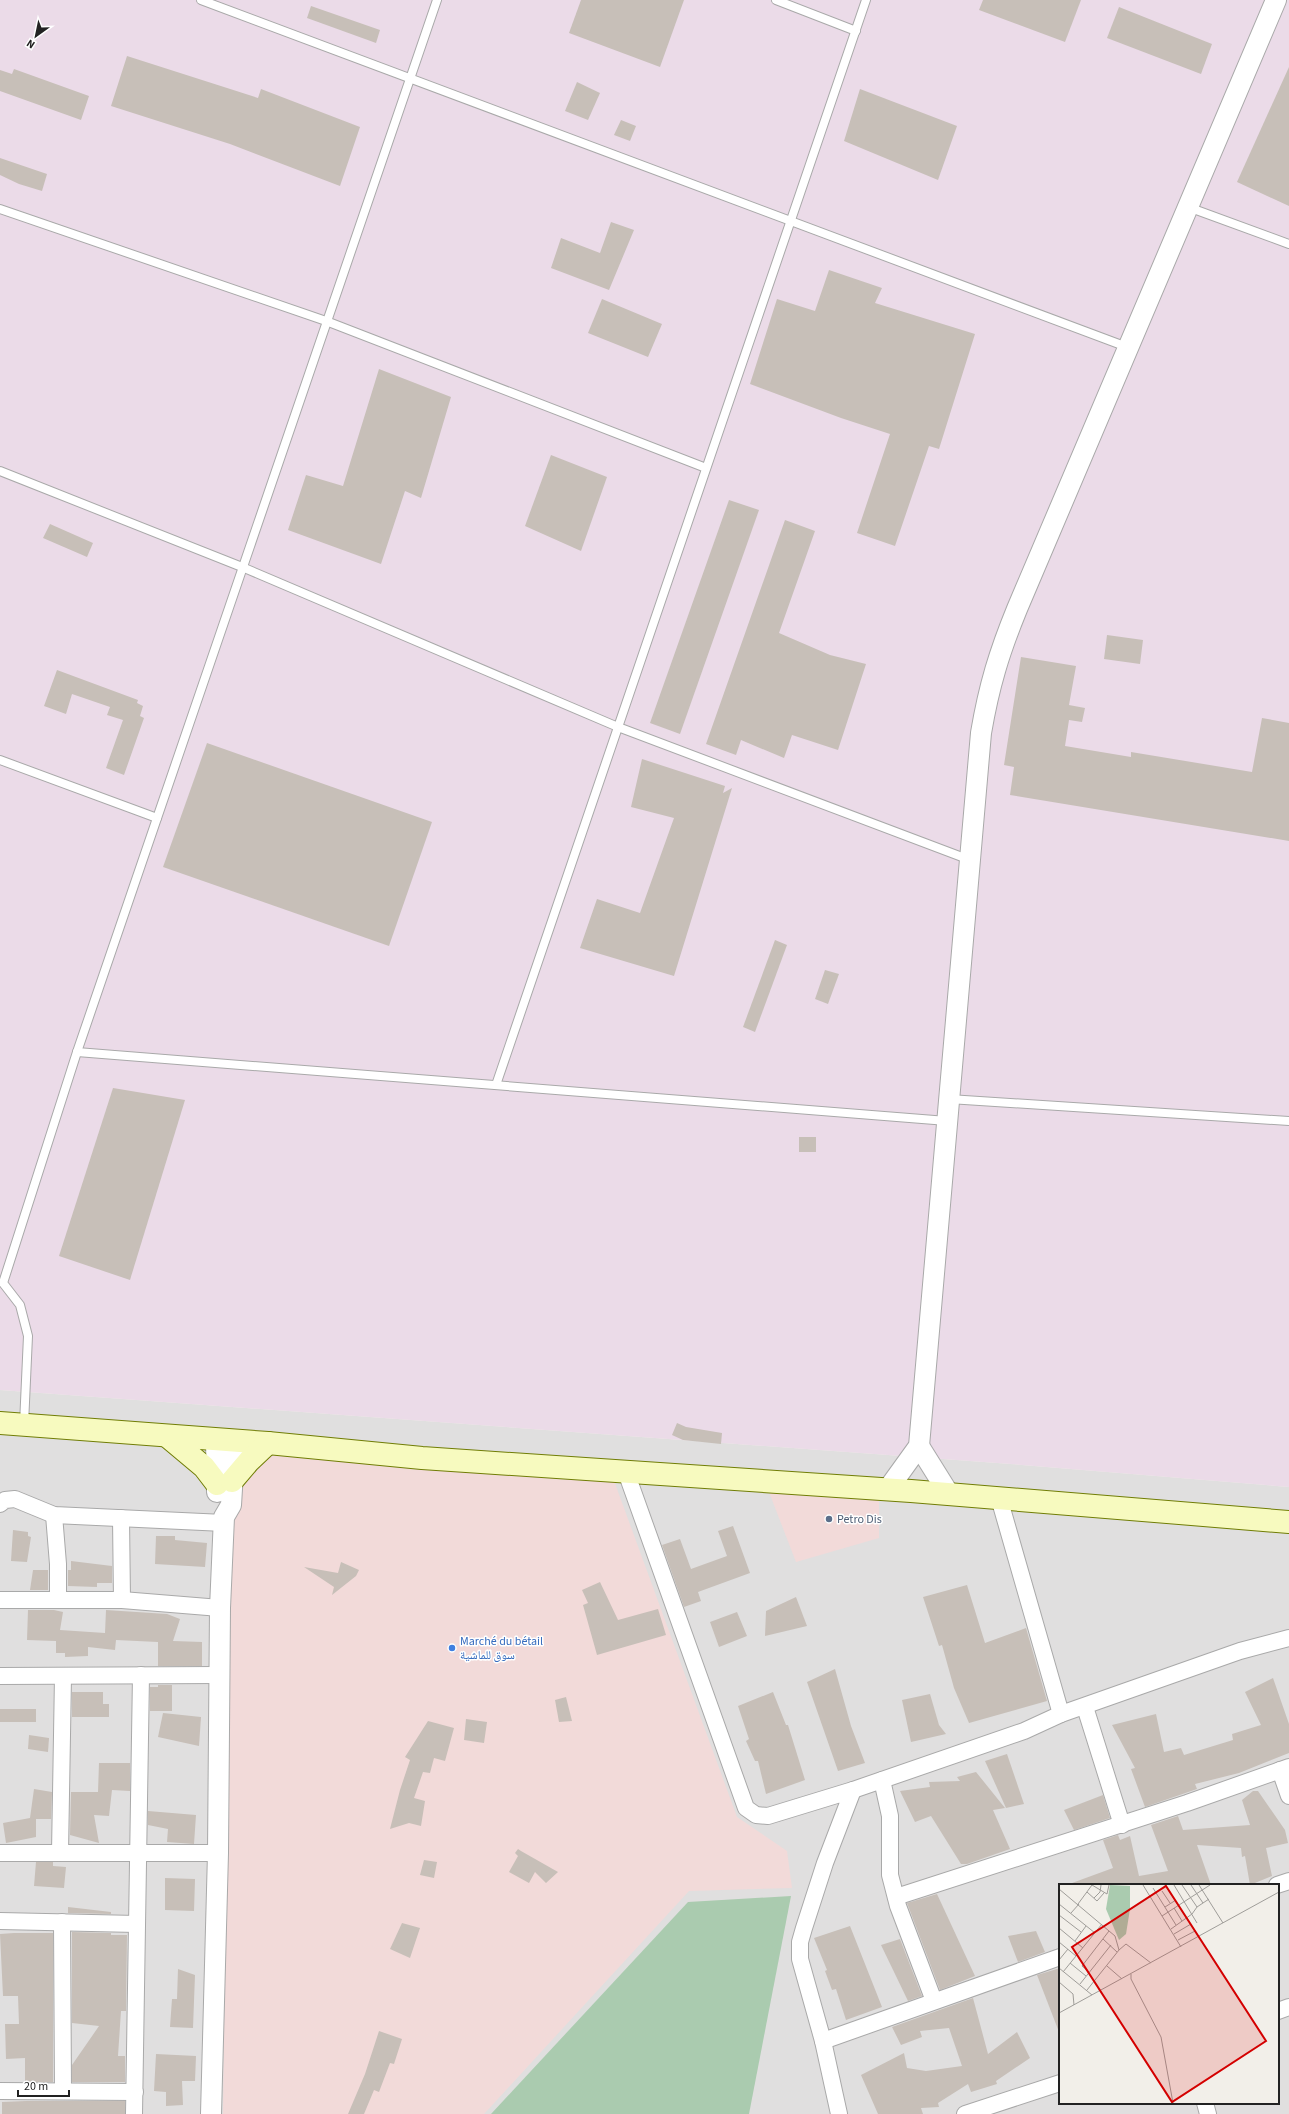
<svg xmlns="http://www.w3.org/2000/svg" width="1289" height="2114" viewBox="0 0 1289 2114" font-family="'Source Sans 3','Noto Naskh Arabic',sans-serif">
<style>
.residential{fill:#e0dfdf;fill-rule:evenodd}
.commercial{fill:#f2dad9}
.industrial{fill:#ebdbe8}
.cemetery{fill:#aacbaf}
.building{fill:#c7bfb8}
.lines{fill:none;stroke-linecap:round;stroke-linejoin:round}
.service-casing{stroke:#a9a9a9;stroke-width:10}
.minor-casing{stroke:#a9a9a9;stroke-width:18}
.tertiary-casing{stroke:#a9a9a9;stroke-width:22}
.secondary-casing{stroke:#707d05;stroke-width:24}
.service{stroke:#fff;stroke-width:8}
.minor{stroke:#fff;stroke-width:16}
.tertiary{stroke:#fff;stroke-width:20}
.secondary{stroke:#f7fabf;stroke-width:22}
.service-dot{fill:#5c6f8a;stroke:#fff;stroke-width:1.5}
.shop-dot{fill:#3f7fe0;stroke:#fff;stroke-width:1.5}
.labels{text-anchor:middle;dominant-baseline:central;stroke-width:3;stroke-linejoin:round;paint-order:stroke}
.service-label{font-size:12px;fill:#4e5e75;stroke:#fff;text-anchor:start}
.shop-label{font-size:12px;fill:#366cbe;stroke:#fff;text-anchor:start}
.inset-road{fill:none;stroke:#9f9d99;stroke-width:1}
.view{fill:#d40000;fill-opacity:0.15;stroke:#d40000;stroke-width:2}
.inset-edge{fill:none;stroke:#222;stroke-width:2}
</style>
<rect width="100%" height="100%" fill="#f2efe9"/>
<path class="residential" d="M0 1390 1011 1464 1289 1487V2114H0ZM1060 1885H1278V2103H1060Z"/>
<g class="commercial">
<path d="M231 1444 613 1478 737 1817 787 1851 792 1888 689 1891 484 2114H223Z"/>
<path d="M769 1492 879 1500V1538L796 1562Z"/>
</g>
<path class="industrial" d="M0 0H1289V1487L1011 1464 0 1390Z"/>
<path class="cemetery" d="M791 1896 749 2114H491L688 1902Z"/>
<g class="building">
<path d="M581 0H684L660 67 569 33Z"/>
<path d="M983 0H1081L1065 42 979 10Z"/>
<path d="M311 6 380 30 376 43 307 18Z"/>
<path d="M1119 7 1212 44 1201 74 1107 38Z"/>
<path d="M127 56 258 98 261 89 360 127 340 186 230 144 111 106Z"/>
<path d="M1289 67V206L1237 182Z"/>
<path d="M14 69 89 96 81 120 0 91V70L12 74Z"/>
<path d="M577 82 600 93 588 120 565 111Z"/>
<path d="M860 89 957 126 938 180 844 141Z"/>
<path d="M621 120 636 126 630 141 614 135Z"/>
<path d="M0 158 47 174 42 191 19 184 0 175Z"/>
<path d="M611 222 634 230 609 290 551 268 561 238 600 253Z"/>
<path d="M829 270 882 288 875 303 975 334 939 449 929 446 895 546 857 533 890 434 841 418 750 384 777 299 815 311Z"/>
<path d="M602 299 662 324 648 357 588 333Z"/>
<path d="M379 369 451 397 421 498 405 491 381 564 288 530 306 475 343 486Z"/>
<path d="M551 455 607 477 581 551 525 526Z"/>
<path d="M729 500 759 510 680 734 650 723Z"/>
<path d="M785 520 815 531 779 633 830 655 866 664 838 750 792 735 784 758 741 740 736 755 706 744Z"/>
<path d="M50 524 93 543 87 557 43 538Z"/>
<path d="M1107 635 1143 640 1140 664 1104 659Z"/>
<path d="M1021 657 1076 666 1069 705 1085 708 1082 722 1069 720 1065 746 1131 757V752L1252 772 1262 718 1289 723V841L1010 795 1014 767 1004 765Z"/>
<path d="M57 670 138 700 137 703 143 706 140 716 144 718 124 775 106 768 123 720 107 715 110 707 72 694 66 714 44 706Z"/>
<path d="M207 743 432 822 389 946 163 867Z"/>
<path d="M642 759 725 786 723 793 732 788 674 976 580 948 597 899 640 913 674 818 631 807Z"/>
<path d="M775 940 787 945 755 1032 743 1027Z"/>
<path d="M825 970 839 974 828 1004 815 999Z"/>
<path d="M113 1088 185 1100 130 1280 59 1256Z"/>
<rect x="799" y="1137" width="17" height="15"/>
<path d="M677 1423 686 1427 722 1433 721 1444 683 1440 672 1435Z"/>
<path d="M733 1526 750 1573 698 1592 701 1601 684 1607 662 1545 680 1539 691 1569 727 1556 718 1531Z"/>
<path d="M13 1530 28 1532V1536L31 1537 27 1562 11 1561Z"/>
<path d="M156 1536H175V1540L207 1543 205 1567 155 1564Z"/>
<path d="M71 1561 112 1566V1583H97V1587L68 1586V1570H71Z"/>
<path d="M341 1562 359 1570 356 1576 332 1595 334 1587 304 1567 338 1573Z"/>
<path d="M33 1570H48V1590H30Z"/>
<path d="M600 1582 618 1620 658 1609 666 1635 597 1655 583 1605 588 1603 582 1590Z"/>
<path d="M967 1585 985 1643 1026 1628 1047 1701 969 1723 954 1688 942 1645 939 1646 923 1597Z"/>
<path d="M796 1597 807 1626 765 1636 766 1611Z"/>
<path d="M28 1610H54L63 1612 60 1630 105 1633 106 1610 167 1614 180 1619 173 1641 202 1642V1666H158V1642L116 1640 115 1650 88 1647V1656L65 1657V1653H56V1641L27 1640Z"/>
<path d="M737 1612 747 1636 719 1647 710 1622Z"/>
<path d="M835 1669 851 1726 865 1763 838 1771 807 1682Z"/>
<path d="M1273 1678 1289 1724V1753L1239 1773 1195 1784 1197 1789 1145 1807 1131 1769 1135 1768 1112 1725 1156 1714 1164 1752 1181 1748 1184 1755 1233 1740 1232 1734 1261 1725 1245 1692Z"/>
<path d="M158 1685H172V1711H150V1687H158Z"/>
<path d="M72 1692H103V1704H109V1717H72Z"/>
<path d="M773 1692 786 1725H788L805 1780 766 1794 758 1761H755L746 1741 749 1739 738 1706Z"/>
<path d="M930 1694 939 1725 946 1734 911 1742 902 1700Z"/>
<path d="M566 1697 572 1721 559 1722 555 1700Z"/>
<rect x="0" y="1709" width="36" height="13"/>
<path d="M163 1713 201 1717 199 1746 158 1737Z"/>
<path d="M466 1719 487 1722 484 1743 464 1740Z"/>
<path d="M428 1721 454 1728 445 1761 434 1758 430 1773 423 1772 414 1798 425 1801 421 1826 409 1823 390 1829 400 1790 410 1760 405 1757Z"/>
<path d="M29 1735 49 1738 48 1752 28 1749Z"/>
<path d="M1007 1754 1024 1804 1006 1808 985 1761Z"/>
<path d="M99 1763H130V1791L112 1790 109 1816 94 1815 99 1843 70 1835 71 1792H98Z"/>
<path d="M976 1772 1005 1808 993 1810 1010 1849 967 1864H961L931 1816 915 1822 900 1791 930 1787 929 1782 960 1781 957 1777Z"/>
<path d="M34 1789 52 1792 51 1819H36V1837L6 1843 3 1823 30 1818Z"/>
<path d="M1253 1791H1258L1285 1830 1288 1843 1266 1848 1272 1876 1250 1885 1245 1856 1242 1857 1241 1848 1197 1845 1211 1885H1072V1883L1113 1868 1103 1840 1118 1835 1120 1840 1130 1836 1139 1876 1168 1871 1151 1825 1178 1816 1183 1830 1250 1825 1242 1800Z"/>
<path d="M1103 1795 1110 1818 1074 1830 1064 1810Z"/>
<path d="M148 1811 196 1815 194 1844 167 1842 168 1829 148 1825Z"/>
<path d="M518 1849 521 1851 558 1872 546 1883 535 1872 529 1883 509 1872 518 1856 515 1853Z"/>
<path d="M424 1860 437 1862 434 1878 420 1875Z"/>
<path d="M36 1862H53V1866L66 1867 64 1888 34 1886Z"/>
<path d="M165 1878 195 1879 194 1911 165 1910Z"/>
<path d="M937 1894 975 1976 940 1990 907 1903Z"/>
<path d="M68 1907 111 1912V1914L68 1913Z"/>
<path d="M402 1923 420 1928 410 1958 390 1949Z"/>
<path d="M850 1926 882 2007 846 2020 836 1989 832 1990 825 1971 827 1970 814 1938Z"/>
<path d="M1036 1931 1045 1952 1018 1962 1008 1936Z"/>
<path d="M72 1932 111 1933V1935H127L126 2011H121L118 2056H125V2082H72V2065L99 2026 72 2023Z"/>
<path d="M14 1933H53V2082H25V2058L6 2059 5 2024H19L18 1996H3L0 1934Z"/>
<path d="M900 1939 922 1996 908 2001 881 1945Z"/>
<path d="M1060 1968V2031L1059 2032 1037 1975Z"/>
<path d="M178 1969 195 1975 193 2028 170 2027 172 1999H177Z"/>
<path d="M973 1998 988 2054 1017 2032 1030 2058 996 2081 997 2084 971 2092 968 2084 938 2103 939 2107 921 2108 923 2114H878L861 2075 904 2053 907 2068 926 2071 962 2066 949 2028 920 2031 922 2037 901 2045 892 2027Z"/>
<path d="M379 2031 402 2039 394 2064 390 2063 379 2092 374 2090 364 2114H348L365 2074Z"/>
<path d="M156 2054 196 2056 195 2081H182L183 2105 166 2106V2092L154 2091Z"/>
<path d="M26 2101H125V2114H2V2102Z"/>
</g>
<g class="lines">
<g class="service-casing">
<g id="service">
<path d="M201 0 1127 347"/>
<path d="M776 0 856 31"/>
<path d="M1188 207 1289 244"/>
<path d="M0 209 326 321 706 468"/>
<path d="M0 471 242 567 618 727 970 860"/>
<path d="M0 760 157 818"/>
<path d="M77 1052 947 1121"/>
<path d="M496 1085 866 0"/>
<path d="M949 1099 1289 1121"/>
<path d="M24 1424 28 1336 20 1305 3 1283 77 1052 437 0"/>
</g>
</g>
<g class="minor-casing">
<g id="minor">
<path d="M626 1472 746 1808 756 1815 768 1816 853 1790 825 1863 804 1928 800 1942V1959L823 2041 839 2114"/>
<path d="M999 1498 1061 1714"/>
<path d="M0 1504 5 1500 15 1499 54 1515 224 1523"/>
<path d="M54 1515 58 1564V1600"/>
<path d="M121 1518 122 1600"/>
<path d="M0 1600H122L220 1608"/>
<path d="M0 1676 220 1675"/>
<path d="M1085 1707 1122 1825"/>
<path d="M1280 1770 1289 1796"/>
<path d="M882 1780 890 1816V1875L898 1906 934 2001"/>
<path d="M853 1790 1024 1731 1061 1714 1240 1651 1289 1638"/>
<path d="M0 1853H218"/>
<path d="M60 1853 63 1676"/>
<path d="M1277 1885 1289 1881"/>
<path d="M896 1897 1187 1803 1289 1767"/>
<path d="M0 1921 137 1924"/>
<path d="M62 1922 63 2091"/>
<path d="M1278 2011 1289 2007"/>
<path d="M823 2041 1060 1957"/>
<path d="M0 2091 135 2092"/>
<path d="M1205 2103 1208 2114"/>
<path d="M134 2114 141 1675"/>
<path d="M965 2114 1060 2083"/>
</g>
</g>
<g class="tertiary-casing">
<g id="tertiary">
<path d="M216 1439 217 1492"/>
<path d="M919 1446 949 1494"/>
<path d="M888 1489 919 1446 981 733C989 686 999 653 1017 609L1276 0"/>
<path d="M211 2114 218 1853 220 1608 224 1517 231 1505 235 1440"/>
</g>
</g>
<g class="secondary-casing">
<g id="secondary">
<path d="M0 1423 268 1443 422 1458 911 1491 1289 1522"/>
<path d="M167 1436 204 1467 217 1484"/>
<path d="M232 1481 249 1461 268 1443"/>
</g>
</g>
<use href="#service" class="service"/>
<use href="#minor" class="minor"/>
<use href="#tertiary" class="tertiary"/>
<use href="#secondary" class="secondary"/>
</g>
<circle class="service-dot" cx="829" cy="1519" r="4"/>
<circle class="shop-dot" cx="452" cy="1648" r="4"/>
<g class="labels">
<g class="service-label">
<text x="837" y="1519">Petro Dis</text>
</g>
<g class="shop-label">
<text x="460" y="1641">Marché du bétail<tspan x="460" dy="14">سوق للماشية</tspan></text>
</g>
</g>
<g transform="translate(1059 1884)">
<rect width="220" height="220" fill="#f2efe9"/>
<path d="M51 1 71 2V25L67 50 60 56 47 25Z" fill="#aacbaf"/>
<path class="inset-road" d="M33 1 48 10 50 1M84 1 122 63M106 1 136 47 119 56M115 1 138 39M132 1 144 19M140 1 164 39M94 4 117 41M0 5 56 52 60 66 67 60 92 79M103 7 111 19M28 8 38 17 45 9M35 14 41 8 42 1M0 20 36 49M19 20 33 1M106 23 117 16M138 23 150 15M115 24 123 37M12 29 20 20M0 31 22 48M103 32 151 1M0 44 24 64M112 45 133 30 138 23 123 1M115 50 132 40M44 55 58 68M16 57 27 42M0 58 17 72M0 76 9 65M11 79 27 92M48 82 63 95M0 84 33 111M4 88 43 40M30 88 23 82 50 47M72 90V95L102 153 114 219M0 98 14 110 15 121M21 100 52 61M28 106 60 66M0 129 220 8"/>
<path class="view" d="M107 2 207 157 113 218 13 63Z"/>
<rect width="220" height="220" class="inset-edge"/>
</g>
<g transform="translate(36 36) rotate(213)" stroke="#ffffff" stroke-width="3" paint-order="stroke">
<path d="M0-3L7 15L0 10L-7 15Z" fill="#222222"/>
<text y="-6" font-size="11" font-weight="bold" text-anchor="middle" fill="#222222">N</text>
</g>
<path d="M18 2090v6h51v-6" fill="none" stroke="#222222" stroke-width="2"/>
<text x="24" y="2090" font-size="12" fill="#222222" stroke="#ffffff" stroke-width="3" paint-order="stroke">20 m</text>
</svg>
